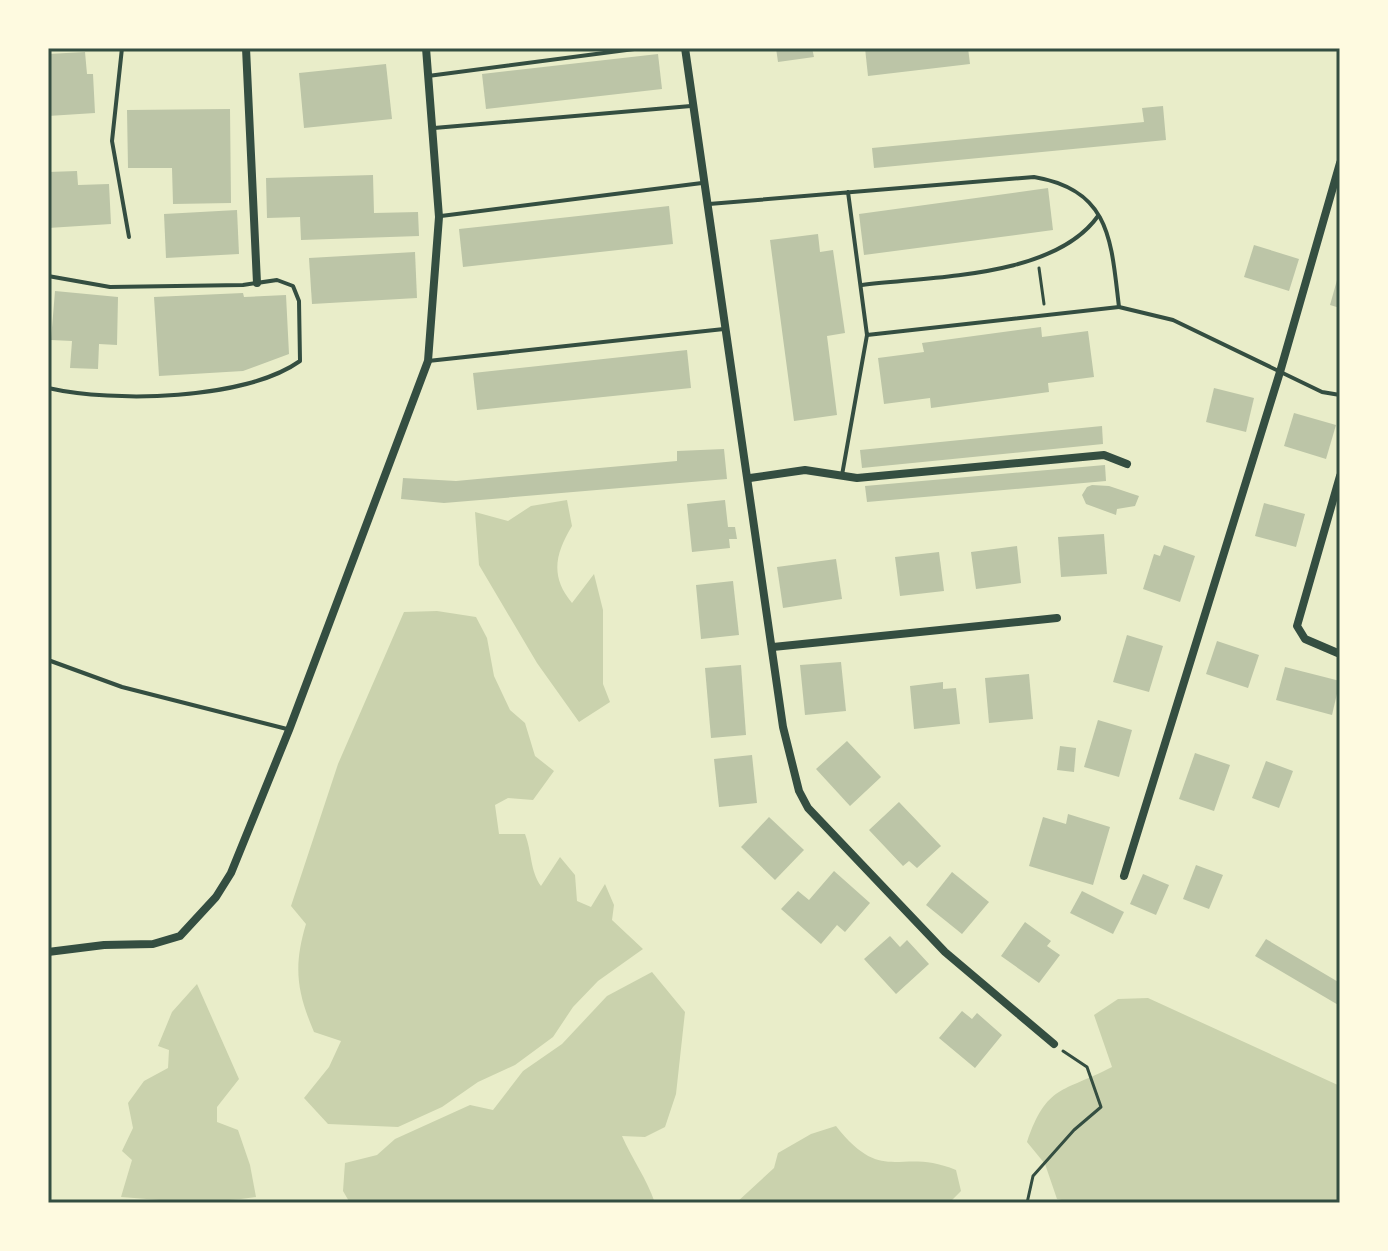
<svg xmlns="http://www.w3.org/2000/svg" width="1388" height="1251" viewBox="0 0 1388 1251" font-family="Lora,serif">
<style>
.green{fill:#cad2ad}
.building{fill:#bcc5a7}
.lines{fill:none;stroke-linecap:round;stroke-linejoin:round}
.path{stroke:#344e41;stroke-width:3}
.service{stroke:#344e41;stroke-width:4}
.minor{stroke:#344e41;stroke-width:8}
.neatline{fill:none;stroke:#344e41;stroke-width:3}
</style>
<rect width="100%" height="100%" fill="#e9edc9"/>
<g class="green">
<path d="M567 500 572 526C555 554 550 577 572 603L594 574 603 610V684L610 702 579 722 537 663 479 565 475 512 508 521 531 506Z"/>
<path d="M437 611 476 617 487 638 494 676 510 710 525 723 535 756 554 771 533 800 508 798 495 805 499 834H525C532 852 530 871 541 886L560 857 575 875 577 901 591 907 605 884 614 905 612 920 643 949 598 981 573 1007 553 1037 515 1065 478 1082 442 1107 398 1127 328 1124 304 1098 329 1067 341 1041 314 1032C297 992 293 967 306 924L291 906 338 764 404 612Z"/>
<path d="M652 972 685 1012 676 1094 665 1127 645 1137 622 1136C632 1159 647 1179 655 1203H350L343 1191 345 1163 377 1155 395 1139 470 1105 493 1110 523 1071 562 1044 607 996Z"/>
<path d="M197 984 239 1079 217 1107V1122L238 1130 250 1165 256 1197C209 1204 168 1201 121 1197L132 1160 122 1151 133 1128 128 1103 144 1081 168 1068 169 1050 158 1046 172 1012Z"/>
<path d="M1148 998 1340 1086V1203H1076L1057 1199 1045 1164 1027 1142C1047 1084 1062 1093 1112 1067L1094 1015 1118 999Z"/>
<path d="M836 1126C884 1187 899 1146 956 1170L961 1191 949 1203H736L774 1168 778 1153 811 1134Z"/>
</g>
<g class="building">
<path d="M776 48H812L814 57 778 62Z"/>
<path d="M865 48H968L970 64 868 76Z"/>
<path d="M85 52 87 74H93L95 113 48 116V54Z"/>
<path d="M658 54 662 89 486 109 482 74Z"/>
<path d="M386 64 392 119 304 128 299 73Z"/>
<path d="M1163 106 1166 140 874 168 872 148 1144 122 1142 108Z"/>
<path d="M230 109 231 203 173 204 172 168H128L127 110Z"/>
<path d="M77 171 78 185 109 184 111 224 48 228V172Z"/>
<path d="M373 175 374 213 418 212 419 236 301 240 300 217 267 218 266 178Z"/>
<path d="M1048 188 1053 230 864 255 859 214Z"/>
<path d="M669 206 673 244 463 267 459 229Z"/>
<path d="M237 210 239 254 166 258 164 214Z"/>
<path d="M818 234 820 252 833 250 845 333 827 336 837 415 794 421 770 240Z"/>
<path d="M1254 245 1299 259 1289 291 1244 277Z"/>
<path d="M415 252 417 298 312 304 309 258Z"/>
<path d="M1339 273H1340V308L1330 305Z"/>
<path d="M55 291 118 297 117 345 99 344 98 369 70 368 72 341 51 340Z"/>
<path d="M243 293 244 297 286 295 289 354 243 371 159 376 154 297Z"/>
<path d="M1041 327 1042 337 1088 331 1094 377 1048 383 1049 392 931 408 930 398 884 404 878 358 924 352 922 343Z"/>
<path d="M687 350 691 388 477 410 473 373Z"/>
<path d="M1214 388 1254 398 1246 432 1206 422Z"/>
<path d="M1294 413 1336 425 1326 459 1284 446Z"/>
<path d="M1102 426 1103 444 862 468 860 450Z"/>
<path d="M724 449 727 479 444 503 401 499 403 478 456 481 677 461V451Z"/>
<path d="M1105 465 1106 481 867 502 865 486Z"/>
<path d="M1092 485 1109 486 1139 496 1135 506 1117 509 1116 515 1086 504 1082 495 1087 487Z"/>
<path d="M725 500 728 527H735L737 539H729L730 548 692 552 687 504Z"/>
<path d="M1264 503 1305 514 1296 547 1255 536Z"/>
<path d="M1104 534 1107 574 1061 577 1058 537Z"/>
<path d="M1164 545 1195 556 1180 602 1143 589 1154 554 1160 556Z"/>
<path d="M1017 546 1021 583 976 589 971 552Z"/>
<path d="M939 552 944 591 900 596 895 557Z"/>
<path d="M836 559 842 599 783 608 777 567Z"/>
<path d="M733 581 739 635 701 639 696 585Z"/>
<path d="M1127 635 1163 646 1149 692 1113 682Z"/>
<path d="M1217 641 1259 655 1248 688 1206 674Z"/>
<path d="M841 662 846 711 805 715 800 665Z"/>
<path d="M741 665 746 735 711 738 705 668Z"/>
<path d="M1285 667 1340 681 1332 715 1276 700Z"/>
<path d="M1029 674 1033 719 989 723 985 678Z"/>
<path d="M943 682V689L956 688 960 724 914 729 910 686Z"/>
<path d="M1098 720 1132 730 1119 777 1084 767Z"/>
<path d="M847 741 881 777 850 806 816 769Z"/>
<path d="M1060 746 1076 748 1074 772 1057 770Z"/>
<path d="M1195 753 1230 765 1214 811 1179 799Z"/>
<path d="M752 755 757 803 719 807 714 759Z"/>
<path d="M1266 761 1293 771 1279 808 1252 798Z"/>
<path d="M899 802 941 846 917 868 909 861 903 866 869 830Z"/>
<path d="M1068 814 1110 827 1093 885 1029 866 1043 817 1066 824Z"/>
<path d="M769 817 804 850 775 880 741 847Z"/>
<path d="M1196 865 1223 875 1209 909 1183 899Z"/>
<path d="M834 871 870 903 845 932 837 925 821 944 781 909 798 891 809 900Z"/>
<path d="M952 872 989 902 962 934 926 905Z"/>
<path d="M1143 874 1169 885 1156 915 1130 904Z"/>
<path d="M1082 891 1124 912 1113 934 1070 913Z"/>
<path d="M1025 922 1051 941 1047 946 1060 955 1039 983 1001 956Z"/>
<path d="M890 936 900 947 907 940 929 964 896 994 864 959Z"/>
<path d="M1266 939 1340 983V1006L1255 956Z"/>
<path d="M962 1011 972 1019 977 1013 1002 1035 975 1068 939 1038Z"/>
</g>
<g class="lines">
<g class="path">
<path d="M1039 268 1044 304"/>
<path d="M1027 1203 1033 1176 1074 1130 1101 1107 1087 1067 1063 1051"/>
</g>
<g class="service">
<path d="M122 48 112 141 129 237"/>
<path d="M428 76 642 48"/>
<path d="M434 128 691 106"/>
<path d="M709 204 1034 177C1111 190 1111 241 1119 307L867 335 848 192"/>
<path d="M441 216 702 183"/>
<path d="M48 276 110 287 243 285 277 280 293 286 299 301 300 361C245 400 114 403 48 388"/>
<path d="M862 285C933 276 1054 278 1098 216"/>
<path d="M1119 307 1173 320 1322 392 1340 395"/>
<path d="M428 361 724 329"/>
<path d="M842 475 867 335"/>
<path d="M48 660 122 687 287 729"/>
</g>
<g class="minor">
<path d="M246 48 257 283"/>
<path d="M685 48 783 727 799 791 808 808 945 952 1054 1044"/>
<path d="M1340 476 1297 626 1305 639 1340 654"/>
<path d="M750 478 805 470 857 478 1104 455 1127 464"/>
<path d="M773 647 1057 618"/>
<path d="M1124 876 1280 372 1340 163"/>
<path d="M48 952 104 945 153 944 180 936 216 897 231 873 289 730 428 361 439 217 426 48"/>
</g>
</g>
<rect width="1388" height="1251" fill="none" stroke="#fefae0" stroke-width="100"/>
<rect x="50" y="50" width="1288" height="1151" class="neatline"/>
</svg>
